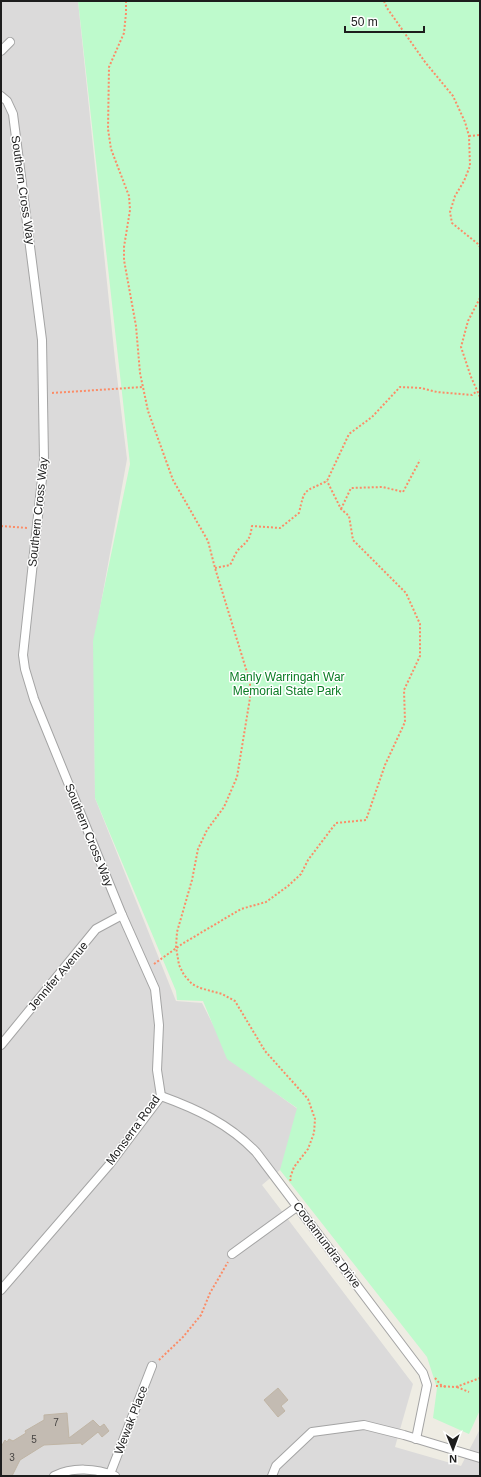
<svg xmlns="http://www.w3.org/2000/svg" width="481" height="1477" viewBox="0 0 481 1477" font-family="Helvetica,sans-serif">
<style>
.residential{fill:#dbdada}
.park{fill:#befacc}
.building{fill:#c3bbb2;stroke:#c0b5a5}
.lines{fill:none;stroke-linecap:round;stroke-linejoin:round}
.minor-casing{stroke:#a4a4a4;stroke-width:10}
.path{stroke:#fb8c67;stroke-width:2;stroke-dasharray:2 2;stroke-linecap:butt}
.minor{stroke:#fff;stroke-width:8}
.labels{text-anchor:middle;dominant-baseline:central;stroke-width:3;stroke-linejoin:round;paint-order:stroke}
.number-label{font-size:10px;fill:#464442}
.street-label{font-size:12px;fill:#1d1d1d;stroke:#fff}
.park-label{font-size:12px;fill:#0a7c24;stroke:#fff}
</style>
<rect width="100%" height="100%" fill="#eeece3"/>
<path class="residential" d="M1 1H78L115 360 127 459 94 642 95 798 176 1001 202 1003 231 1060 299 1110 281 1169 262 1185 413 1384 395 1447 461 1466 480 1429V1476H1Z"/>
<path class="park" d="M78 1H480V1410L469 1434 433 1418 437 1388 427 1357 280 1170 297 1108 227 1059 203 1001 177 1000 176 991 95 798 93 641 130 464Z"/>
<g class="building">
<path d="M278 1388 288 1400 281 1406 285 1411 278 1417 264 1400Z"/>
<path d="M67 1413 69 1438 93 1420 100 1427 104 1424 109 1431 102 1437 98 1432 82 1445 81 1443 44 1445 20 1460 12 1476H1V1447L5 1440 7 1442 9 1439 13 1441 26 1433 25 1431 44 1420V1415Z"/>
</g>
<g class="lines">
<g class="minor-casing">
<g id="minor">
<path d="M1 51 10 42"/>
<path d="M1 96 7 101 13 114 42 340 44 460 23 655 25 669 34 699 122 915 155 989 159 1025 157 1070 161 1096 109 1165 1 1290"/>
<path d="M1 1045 96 929 122 915"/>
<path d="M161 1096C197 1109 229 1124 256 1152L423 1373 427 1385 416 1439"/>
<path d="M232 1254 298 1206"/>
<path d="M110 1474 152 1366"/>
<path d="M54 1476C72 1467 96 1468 115 1476"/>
<path d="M272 1476 276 1466 312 1432 364 1425 404 1435 480 1458"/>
</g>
</g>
<g class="path">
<path d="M126 1V13L124 33 109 67 108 129 111 149 129 196 130 210 124 247V260L136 326 140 373 148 411 173 480 208 541 215 568 250 682V698L237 777 224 807 207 830 198 849 192 880 177 932 176 947 179 965 184 975 192 984 200 988 222 994 235 1001 265 1051 308 1099 315 1119 314 1133 308 1149 294 1167 290 1178 291 1183"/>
<path d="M384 1 387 8 425 62 453 96 465 122 469 136 470 166 464 181 455 196 450 212 452 223 478 244 480 247"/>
<path d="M469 136 480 135"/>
<path d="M480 298 468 321 461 347 471 377 480 397"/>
<path d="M52 393 143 387"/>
<path d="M341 509 351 488 383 487 403 492 420 460"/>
<path d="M1 526 28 528"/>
<path d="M215 568 230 565C233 560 236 551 240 548 249 540 250 538 252 526L280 528 299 513C305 487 303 493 327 481L349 434 372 417 400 387 421 388 437 392 472 395 477 391"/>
<path d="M154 964 182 944 241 909 266 902 288 886 301 874 308 860 336 823 366 820 385 765 405 722 404 690 420 656V624L406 593 353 540 349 516 341 509 327 481"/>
<path d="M159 1360 183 1337 201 1315 210 1293 228 1262"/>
<path d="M435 1378 441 1385 446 1387"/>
<path d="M436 1386 456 1387 480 1378"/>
<path d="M457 1387 469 1392"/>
</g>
<use href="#minor" class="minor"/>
</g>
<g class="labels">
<g class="number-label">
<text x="56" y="1422">7</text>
<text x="34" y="1439">5</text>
<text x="12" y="1457">3</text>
</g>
<g class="street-label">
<text transform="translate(23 190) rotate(82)">Southern Cross Way</text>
<text transform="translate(38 512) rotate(-84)">Southern Cross Way</text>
<text transform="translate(89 835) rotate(68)">Southern Cross Way</text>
<text transform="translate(58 976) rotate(-50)">Jennifer Avenue</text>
<text transform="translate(133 1130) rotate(-54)">Monserra Road</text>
<text transform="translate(327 1245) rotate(53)">Cootamundra Drive</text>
<text transform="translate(131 1420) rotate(-69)">Wewak Place</text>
</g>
<g class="park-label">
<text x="287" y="677">Manly Warringah War<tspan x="287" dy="14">Memorial State Park</tspan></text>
</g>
</g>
<rect width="481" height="1477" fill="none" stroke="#1d1d1d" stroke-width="4"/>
<g transform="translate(453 1449) rotate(179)" stroke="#ffffff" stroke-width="3" paint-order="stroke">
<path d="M0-3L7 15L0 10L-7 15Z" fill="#1d1d1d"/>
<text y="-6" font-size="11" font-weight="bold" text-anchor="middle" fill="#1d1d1d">N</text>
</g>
<path d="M345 26v6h79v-6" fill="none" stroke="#1d1d1d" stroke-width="2"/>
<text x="351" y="26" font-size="12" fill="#1d1d1d" stroke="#ffffff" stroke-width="3" paint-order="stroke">50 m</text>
</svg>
